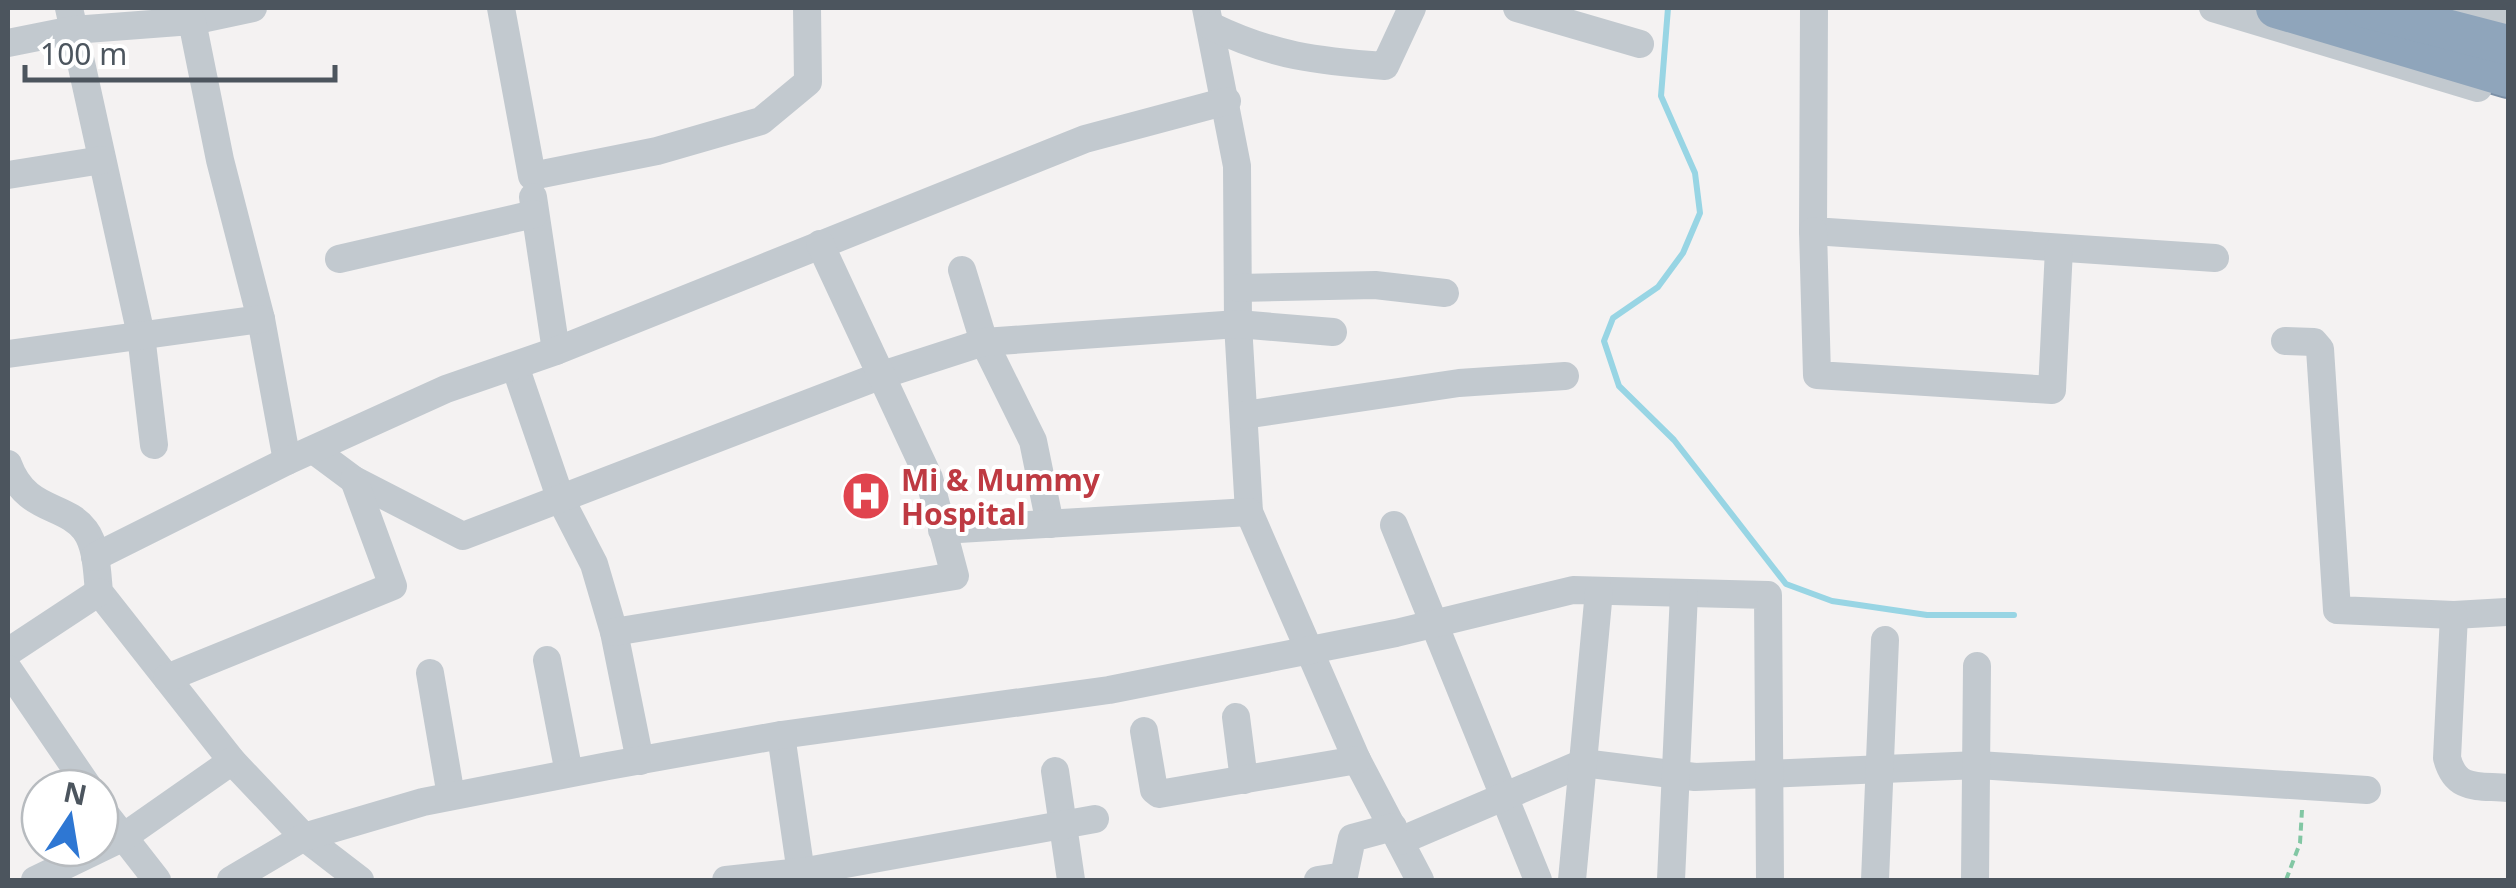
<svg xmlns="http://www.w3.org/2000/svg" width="2516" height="888" viewBox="0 0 2516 888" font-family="'Noto Sans',sans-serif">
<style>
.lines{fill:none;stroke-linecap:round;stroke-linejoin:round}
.stream{stroke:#98d5e4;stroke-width:6}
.highway-casing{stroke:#7b90a7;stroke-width:44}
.path{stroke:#82c7a4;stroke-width:4;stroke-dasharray:8 5;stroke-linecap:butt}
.minor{stroke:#c2c9cf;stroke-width:28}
.highway{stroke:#8fa5bb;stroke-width:40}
.labels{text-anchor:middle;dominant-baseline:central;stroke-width:8;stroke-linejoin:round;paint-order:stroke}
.health-label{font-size:30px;font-weight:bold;fill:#be3a42;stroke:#fff;text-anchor:start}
</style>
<rect width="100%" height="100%" fill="#f4f2f2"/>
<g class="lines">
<path class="stream" d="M1668 8 1661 96 1695 173 1700 213 1683 253 1658 287 1613 318 1604 341 1619 386 1674 440 1786 584 1832 601 1927 615H2014"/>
<g class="highway-casing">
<g id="highway">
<path d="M2276 8 2508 77"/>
<path d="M2365 8 2508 45"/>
</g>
</g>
<path class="path" d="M2286 880 2300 843 2302 810"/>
<g class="minor">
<path d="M69 8 141 335 154 445"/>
<path d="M190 8 192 21 253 8"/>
<path d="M501 8 532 176 657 151 761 121 808 82 807 8"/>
<path d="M1206 8 1237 166 1238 324 1249 512 1357 760 1420 880"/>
<path d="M1517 8 1640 44"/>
<path d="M1814 8 1813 231 2215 258"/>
<path d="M2213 8 2478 88"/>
<path d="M2453 8 2508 21"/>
<path d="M1211 26C1273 56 1317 61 1385 66L1412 8"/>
<path d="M8 43 73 30 192 21 220 160 261 319 287 461"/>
<path d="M8 175 102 160"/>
<path d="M533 197 556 351"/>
<path d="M1813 231 1817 375 2052 390 2059 249"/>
<path d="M339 259 534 214"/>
<path d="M962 270 984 342 1033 441 1050 524"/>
<path d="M1239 288 1375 285 1445 293"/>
<path d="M2285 341 2314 342 2320 349 2337 610 2454 615 2506 612"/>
<path d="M8 354 261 319"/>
<path d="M515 366 561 500 594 564 614 632 640 761"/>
<path d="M1244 415 1459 383 1565 376"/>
<path d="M315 451 354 480 463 536 882 375 984 342 1238 324 1333 332"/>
<path d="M8 464C26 513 65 503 85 530 97 546 97 573 99 592L232 761 304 837 360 880"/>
<path d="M1394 525 1538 880"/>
<path d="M942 530 1249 512"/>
<path d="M95 557 287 461 446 389 556 351 1085 139 1227 101"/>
<path d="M2454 615 2447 758C2456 792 2478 785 2508 788"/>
<path d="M614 632 955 576 929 478 820 244"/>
<path d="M8 652 99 592"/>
<path d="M547 660 569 773"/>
<path d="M8 669 89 788"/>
<path d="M430 673 451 796"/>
<path d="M167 678 393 586 354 480"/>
<path d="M1236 717 1244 780"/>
<path d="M1144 731 1154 790 1159 794 1357 760"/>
<path d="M781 735 802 880"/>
<path d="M1055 771 1071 880"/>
<path d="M100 807 157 880"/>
<path d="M1400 841 1583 763 1695 777 1978 765 2367 790"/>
<path d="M35 880 122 838 232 761"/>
<path d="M231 880 304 837 423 802 608 766 781 735 1109 690 1396 633 1573 590 1768 595 1770 880"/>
<path d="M726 880 801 872 1095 819"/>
<path d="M1318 880 1344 876 1352 838 1393 827"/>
<path d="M1572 880 1599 591"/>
<path d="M1671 880 1684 593"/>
<path d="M1875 880 1885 640"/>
<path d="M1975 880 1977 666"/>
</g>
<use href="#highway" class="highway"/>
</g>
<defs>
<g id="hospital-disc" transform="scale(2.5)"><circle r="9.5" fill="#e0444e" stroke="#fff"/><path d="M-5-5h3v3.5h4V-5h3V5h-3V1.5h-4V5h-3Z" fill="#fff"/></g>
</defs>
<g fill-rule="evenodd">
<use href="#hospital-disc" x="866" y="496"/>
</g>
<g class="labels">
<g class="health-label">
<text x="901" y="479">Mi &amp; Mummy<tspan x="901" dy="34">Hospital</tspan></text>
</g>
</g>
<rect width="2516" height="888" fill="none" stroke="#4c555e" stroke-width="20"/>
<g transform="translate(70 818) rotate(12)"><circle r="48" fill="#ffffff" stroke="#b7bbbf" stroke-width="2.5"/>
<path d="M0-8L18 38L0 25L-18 38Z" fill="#2e77d3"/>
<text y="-15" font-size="28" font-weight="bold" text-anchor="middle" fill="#4c555e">N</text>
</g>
<path d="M25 65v15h310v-15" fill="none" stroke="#4c555e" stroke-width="5"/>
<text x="40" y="65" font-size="30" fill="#4c555e" stroke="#ffffff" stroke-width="8" paint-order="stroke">100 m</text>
</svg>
